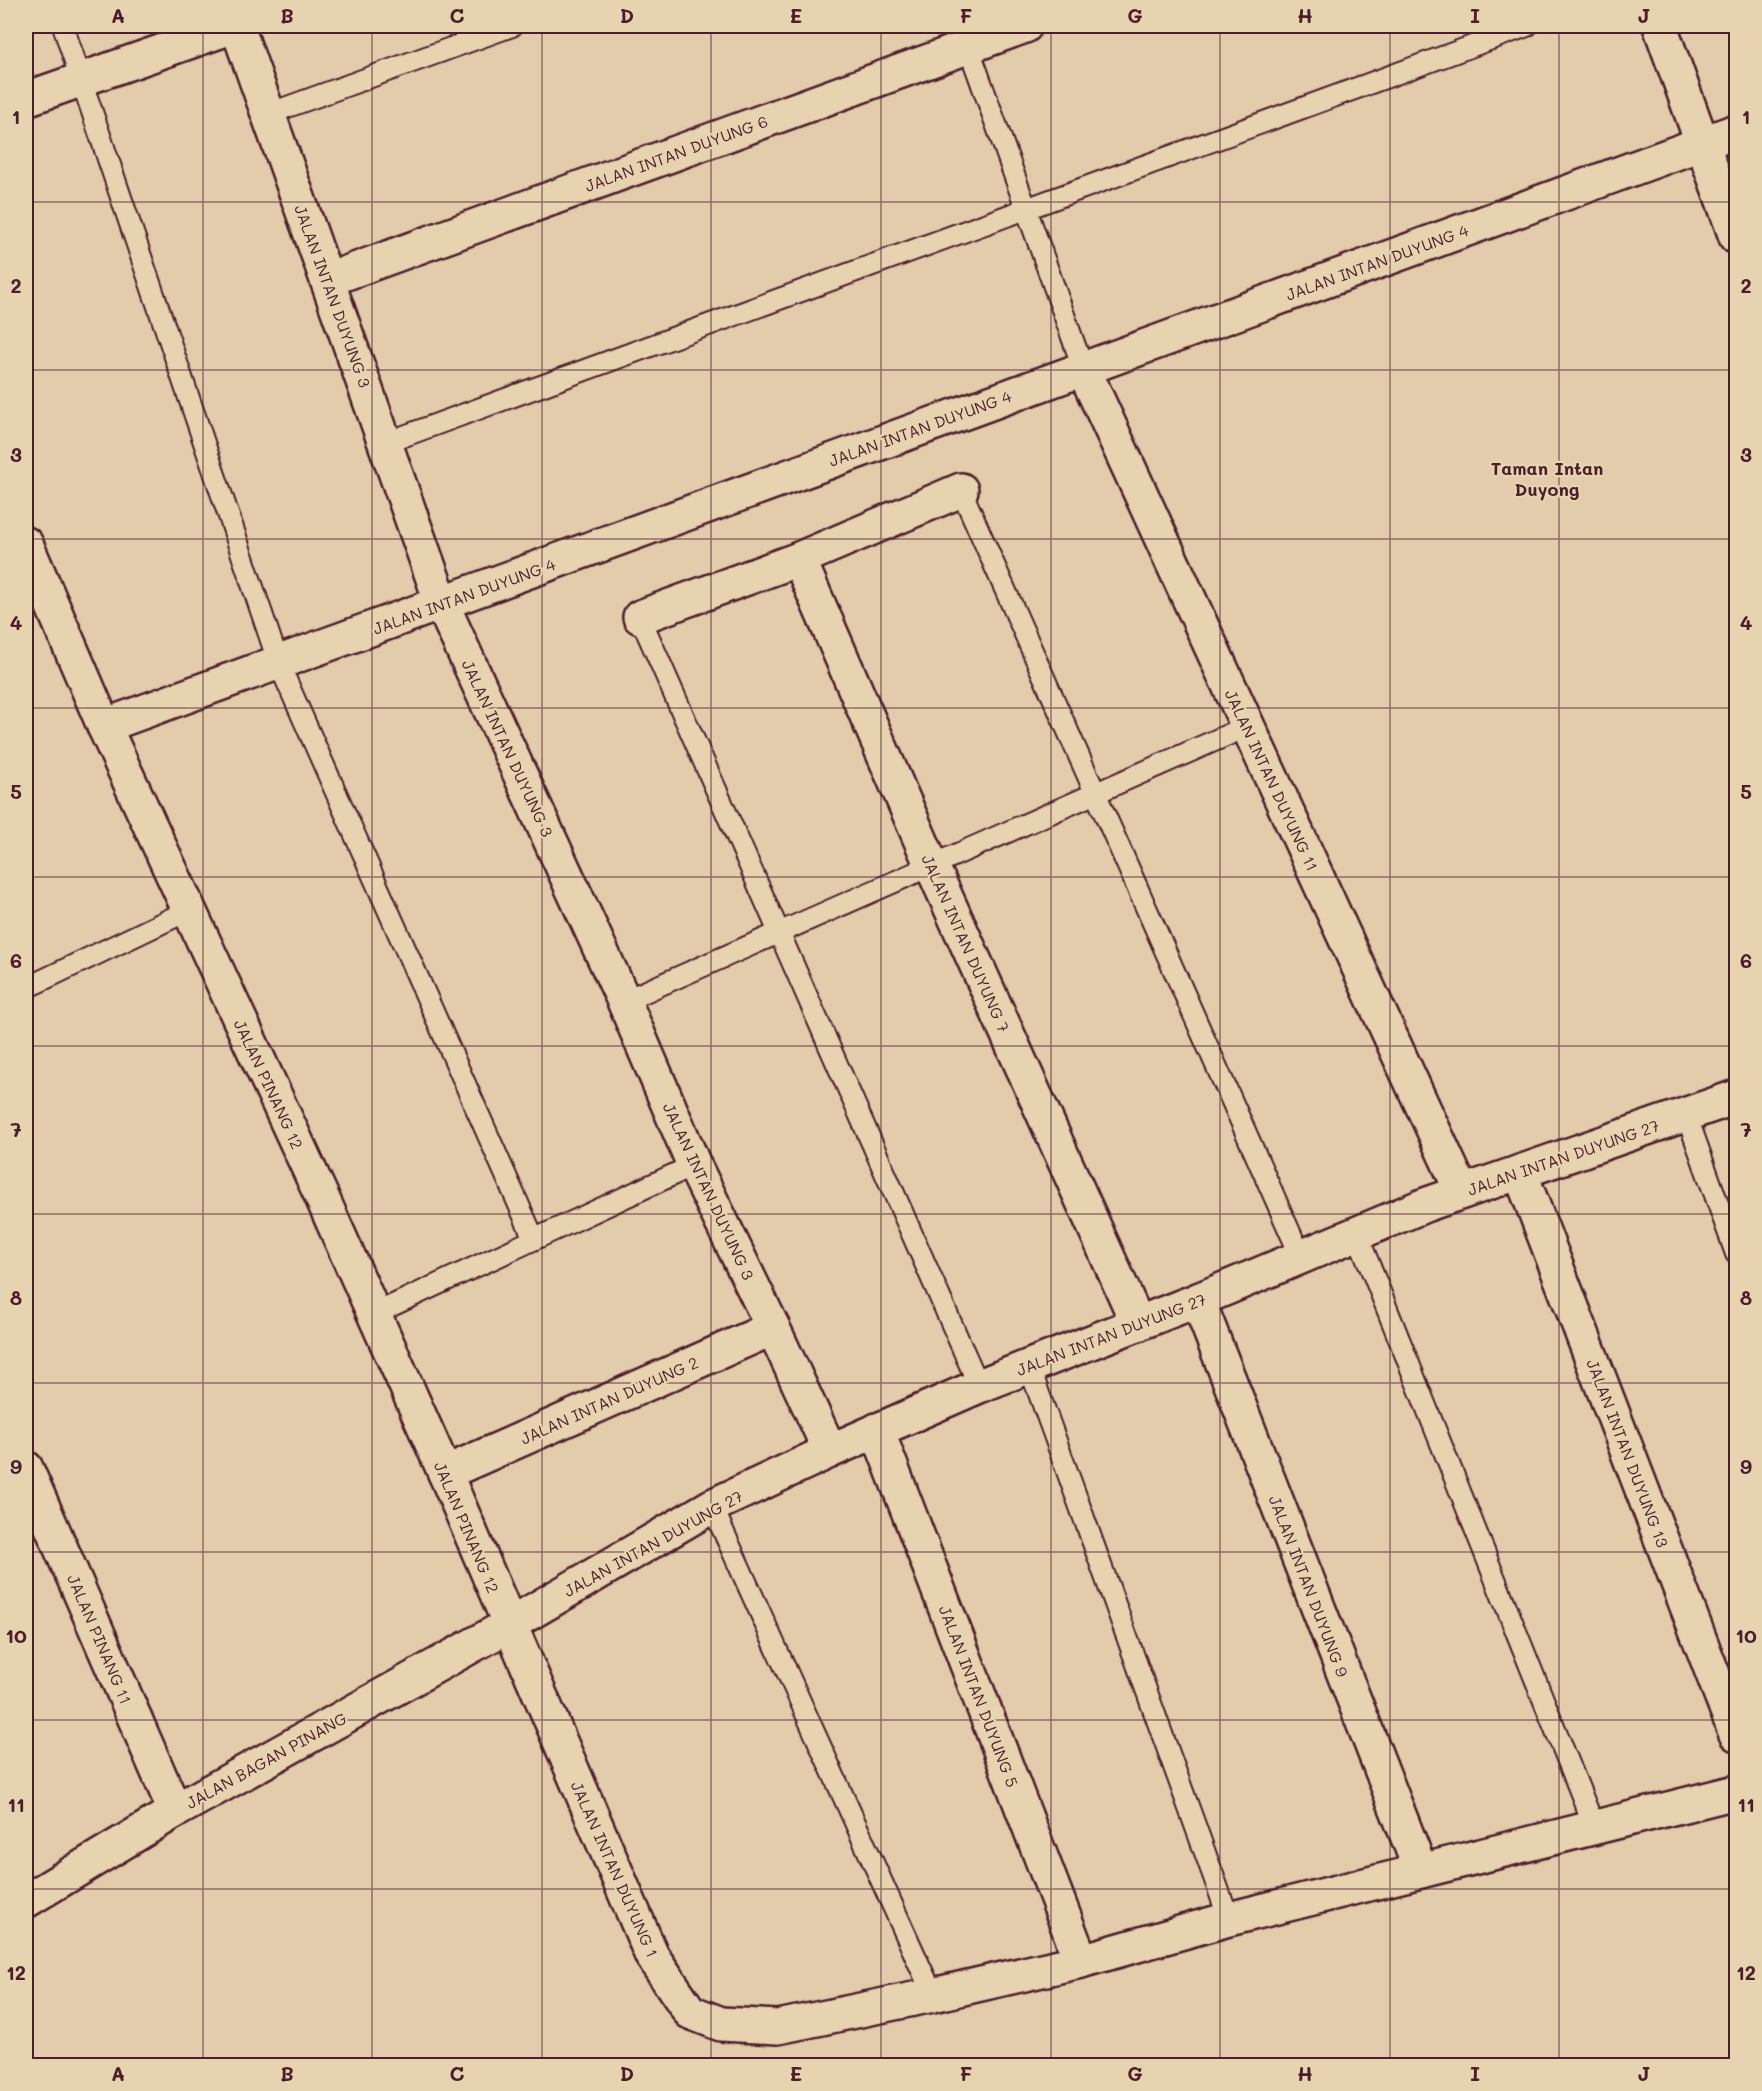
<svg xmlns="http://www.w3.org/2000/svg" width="1762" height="2091" viewBox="0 0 1762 2091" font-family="Mali,sans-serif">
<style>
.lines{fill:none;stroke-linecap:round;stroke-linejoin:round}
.lane-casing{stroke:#4a1f2b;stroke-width:24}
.street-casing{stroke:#4a1f2b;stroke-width:38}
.lane{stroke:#e8d3b1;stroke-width:20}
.street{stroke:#e8d3b1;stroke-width:33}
.grid{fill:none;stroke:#4a1f2b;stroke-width:1.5;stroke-opacity:0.55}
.labels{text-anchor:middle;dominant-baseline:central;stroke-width:4.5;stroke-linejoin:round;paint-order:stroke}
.street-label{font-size:16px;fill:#4a1f2b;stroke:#e8d3b1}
.neighbourhood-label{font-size:18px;font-weight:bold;fill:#4a1f2b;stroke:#e8d3b1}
.neatline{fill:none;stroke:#4a1f2b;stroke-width:2}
.grid-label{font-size:20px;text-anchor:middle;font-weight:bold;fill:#4a1f2b}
</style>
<rect width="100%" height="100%" fill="#e2ccac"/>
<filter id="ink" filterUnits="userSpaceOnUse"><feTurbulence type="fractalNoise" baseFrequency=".0167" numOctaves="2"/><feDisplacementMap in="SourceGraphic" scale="12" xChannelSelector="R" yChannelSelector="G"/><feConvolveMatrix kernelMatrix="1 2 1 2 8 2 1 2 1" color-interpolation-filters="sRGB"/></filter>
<g filter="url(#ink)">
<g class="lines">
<g class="lane-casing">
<g id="lane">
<path d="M63 26 279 664 534 1239"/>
<path d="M961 26 1083 368"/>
<path d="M268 114 512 26"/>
<path d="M385 443 1527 26"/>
<path d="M961 490 1301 1257"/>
<path d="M640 617 979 1386"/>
<path d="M26 988 189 910"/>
<path d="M624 1001 1248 726"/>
<path d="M1686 1114 1736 1254"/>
<path d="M1357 1234 1594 1826"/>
<path d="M374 1314 694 1165"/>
<path d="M1029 1366 1229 1919"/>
<path d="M712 1506 933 1995"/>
</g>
</g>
<g class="street-casing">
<g id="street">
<path d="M237 26 442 604 624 1001 694 1165 773 1328 830 1451"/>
<path d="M1660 26 1736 237"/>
<path d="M26 99 234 26"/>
<path d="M327 280 1025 26"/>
<path d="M1083 368 1462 1192"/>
<path d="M26 544 104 726 321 1195 445 1473 652 1956 690 2012 721 2024 778 2027 933 1995 1081 1961 1229 1919 1736 1792"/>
<path d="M799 559 931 864 1138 1324"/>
<path d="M640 617 799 559 961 490"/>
<path d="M104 726 1736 131"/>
<path d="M1520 1172 1736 1734"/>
<path d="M1198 1300 1421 1871"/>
<path d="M877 1430 1081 1961"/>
<path d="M26 1468 175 1811"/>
<path d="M445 1473 773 1328"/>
<path d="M26 1901 175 1811 509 1625 712 1506 830 1451 979 1386 1198 1300 1425 1205 1736 1097"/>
</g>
</g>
<use href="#lane" class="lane"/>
<use href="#street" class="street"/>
</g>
</g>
<path class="grid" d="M203 26V2066M372 26V2066M542 26V2066M711 26V2066M881 26V2066M1051 26V2066M1220 26V2066M1390 26V2066M1559 26V2066M26 202H1736M26 370H1736M26 539H1736M26 708H1736M26 877H1736M26 1046H1736M26 1214H1736M26 1383H1736M26 1552H1736M26 1720H1736M26 1889H1736"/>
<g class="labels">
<g class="street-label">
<text transform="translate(676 153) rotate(-20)">JALAN INTAN DUYUNG 6</text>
<text transform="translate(1377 262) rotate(-20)">JALAN INTAN DUYUNG 4</text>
<text transform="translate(333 296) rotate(70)">JALAN INTAN DUYUNG 3</text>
<text transform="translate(920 428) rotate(-20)">JALAN INTAN DUYUNG 4</text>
<text transform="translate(464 596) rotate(-20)">JALAN INTAN DUYUNG 4</text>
<text transform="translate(508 748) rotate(65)">JALAN INTAN DUYUNG 3</text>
<text transform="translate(1272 780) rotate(65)">JALAN INTAN DUYUNG 11</text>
<text transform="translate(966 943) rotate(66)">JALAN INTAN DUYUNG 7</text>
<text transform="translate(269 1084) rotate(65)">JALAN PINANG 12</text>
<text transform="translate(1563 1157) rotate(-19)">JALAN INTAN DUYUNG 27</text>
<text transform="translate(709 1191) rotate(65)">JALAN INTAN DUYUNG 3</text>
<text transform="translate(1111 1334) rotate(-21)">JALAN INTAN DUYUNG 27</text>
<text transform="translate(609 1400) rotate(-24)">JALAN INTAN DUYUNG 2</text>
<text transform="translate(1628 1453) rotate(69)">JALAN INTAN DUYUNG 13</text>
<text transform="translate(467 1527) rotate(67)">JALAN PINANG 12</text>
<text transform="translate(653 1543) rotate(-29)">JALAN INTAN DUYUNG 27</text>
<text transform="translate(1309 1586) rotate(69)">JALAN INTAN DUYUNG 9</text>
<text transform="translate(100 1639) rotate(67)">JALAN PINANG 11</text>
<text transform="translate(979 1696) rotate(69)">JALAN INTAN DUYUNG 5</text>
<text transform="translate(266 1760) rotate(-29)">JALAN BAGAN PINANG</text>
<text transform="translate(615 1869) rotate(66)">JALAN INTAN DUYUNG 1</text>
</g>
<g class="neighbourhood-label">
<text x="1547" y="468">Taman Intan<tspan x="1547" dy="21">Duyong</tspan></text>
</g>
</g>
<rect width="1762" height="2091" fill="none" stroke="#e8d3b1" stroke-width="66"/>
<rect x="33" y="33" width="1696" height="2025" class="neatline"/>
<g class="grid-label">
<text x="118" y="23">A</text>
<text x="287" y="23">B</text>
<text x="457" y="23">C</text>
<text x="627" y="23">D</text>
<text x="796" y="23">E</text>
<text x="966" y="23">F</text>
<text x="1135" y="23">G</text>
<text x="1305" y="23">H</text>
<text x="1475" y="23">I</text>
<text x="1644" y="23">J</text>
<text x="16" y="124">1</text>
<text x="1746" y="124">1</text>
<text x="16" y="293">2</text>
<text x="1746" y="293">2</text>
<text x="16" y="462">3</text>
<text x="1746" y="462">3</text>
<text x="16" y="630">4</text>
<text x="1746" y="630">4</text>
<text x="16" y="799">5</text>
<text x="1746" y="799">5</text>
<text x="16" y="968">6</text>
<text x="1746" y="968">6</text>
<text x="16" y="1137">7</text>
<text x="1746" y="1137">7</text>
<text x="16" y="1305">8</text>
<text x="1746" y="1305">8</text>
<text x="16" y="1474">9</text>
<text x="1746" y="1474">9</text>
<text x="16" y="1643">10</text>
<text x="1746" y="1643">10</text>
<text x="16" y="1812">11</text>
<text x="1746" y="1812">11</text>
<text x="16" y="1980">12</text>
<text x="1746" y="1980">12</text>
<text x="118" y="2081">A</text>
<text x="287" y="2081">B</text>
<text x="457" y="2081">C</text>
<text x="627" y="2081">D</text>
<text x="796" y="2081">E</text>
<text x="966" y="2081">F</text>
<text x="1135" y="2081">G</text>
<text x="1305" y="2081">H</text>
<text x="1475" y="2081">I</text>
<text x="1644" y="2081">J</text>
</g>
</svg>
